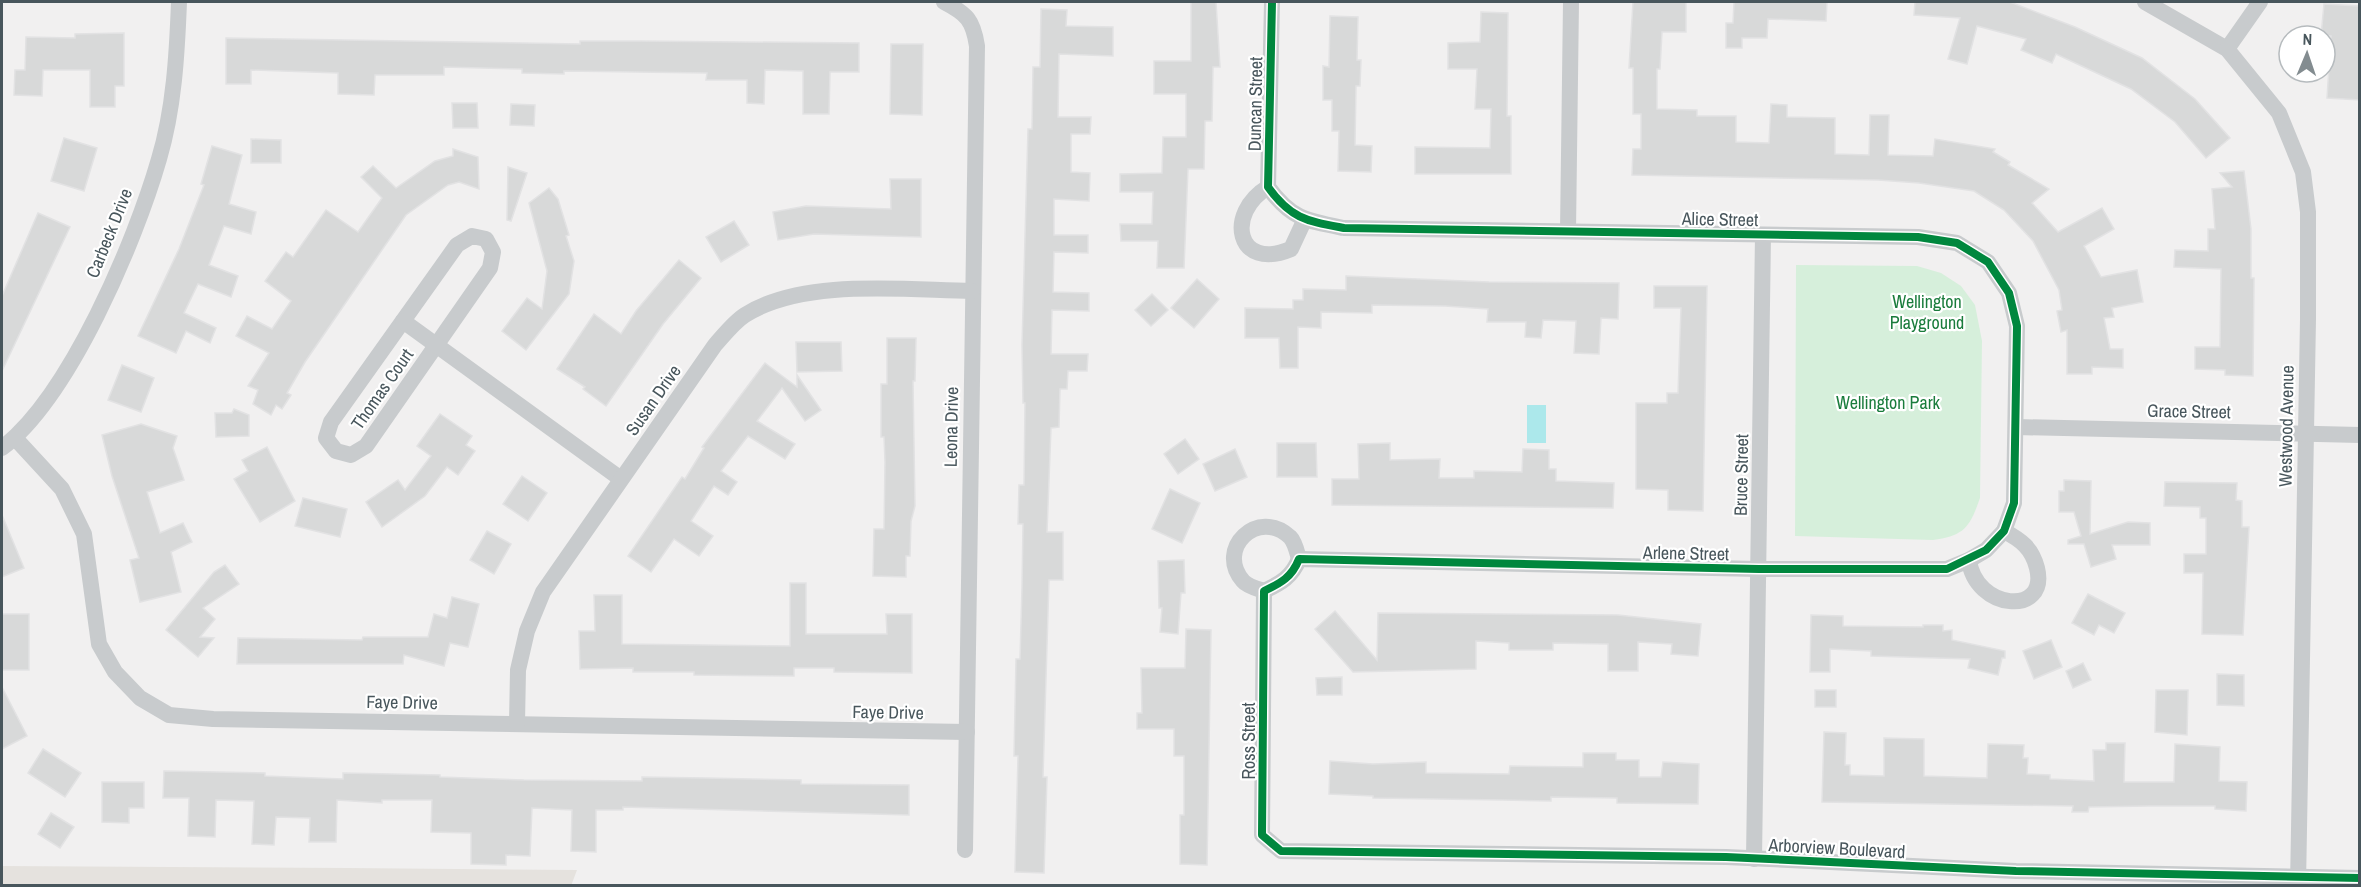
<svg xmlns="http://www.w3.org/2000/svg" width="2361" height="887" viewBox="0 0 2361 887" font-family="'Archivo Narrow',sans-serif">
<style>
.commercial{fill:#e5e2de}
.green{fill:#d6efdb}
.water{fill:#ace8eb}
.building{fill:#d8d9d9;stroke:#e2e2e3;stroke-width:1.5}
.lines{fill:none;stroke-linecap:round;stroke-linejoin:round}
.minor{stroke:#c8cbcd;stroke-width:16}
.cycleway-casing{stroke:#fff;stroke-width:11}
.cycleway{stroke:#00873e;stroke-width:8}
.labels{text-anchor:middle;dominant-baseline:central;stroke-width:4.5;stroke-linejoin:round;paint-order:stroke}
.street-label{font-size:18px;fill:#48565c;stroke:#fff}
.park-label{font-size:18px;fill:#1a7c3c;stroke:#fff}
</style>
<rect width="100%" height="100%" fill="#f1f0f0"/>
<path class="commercial" d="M2 866 348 868 577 870 571 886H2Z"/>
<path class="green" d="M1796 265 1917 266 1941 273 1961 286 1975 305 1982 341 1980 498C1970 527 1964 536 1933 540L1795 536Z"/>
<rect class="water" x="1527" y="405" width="19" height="38"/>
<g class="building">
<path d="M1191 2H1216L1220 67H1213L1212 121H1205L1204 169H1188L1184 268H1157L1158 241H1121L1120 224H1152L1153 192H1120V174L1162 173 1163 137H1186V94H1154V61H1191Z"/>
<path d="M1633 2H1686V32H1662L1660 69H1657V109L1697 110V116H1736V142L1769 143 1771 104 1787 105V117L1835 118V154L1869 155 1870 115H1889L1888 155 1933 156 1935 139 1995 149 1993 152 2010 162 2008 165 2049 189 2032 203 2058 232 2102 208 2114 229 2084 246 2101 277 2137 270 2143 302 2112 308 2114 317 2104 318 2110 349H2123V368L2092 367V374H2067V330L2061 332 2057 311 2062 310 2059 290 2033 241 2004 210 1974 191 1919 183 1878 180 1632 175 1633 149H1641V114H1633V68H1629Z"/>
<path d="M1734 2H1827L1826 21 1768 19 1767 38H1742V48H1726V23H1733Z"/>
<path d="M1915 2H2010L2075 27 2142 58 2195 99 2230 138 2206 158 2175 122 2131 89 2056 54 2052 63 2021 50 2026 39 1977 26 1967 64 1948 59 1960 18 1914 15Z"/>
<path d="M2324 4 2360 6V100L2327 98 2331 36H2321Z"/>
<path d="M1041 9 1067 10 1066 26 1113 27V56L1059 54 1058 117H1091L1090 134H1071V172L1090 173 1089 201 1054 199V235H1088V253L1054 252 1053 292 1089 293V311L1052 310 1051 354H1088L1087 371H1068L1067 389H1060L1059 427 1051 428 1047 532H1063V580H1049L1043 777H1047L1044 873 1015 872 1018 756H1014L1016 659H1020L1022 587 1023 524H1018L1019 485H1024L1025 403H1023L1022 345 1028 129H1032L1033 67H1040Z"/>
<path d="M1481 12 1508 13 1507 116H1511V174H1415V147L1490 148 1491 109H1475L1477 69H1448V43L1480 42Z"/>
<path d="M1330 16 1358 17 1357 60H1361L1360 86H1356L1355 145 1372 146 1371 172 1338 171 1339 131H1332V100H1323V66L1329 67Z"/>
<path d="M124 33V86H115V107H90V70H43L42 96 14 95 15 70H25L26 37 75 38V34Z"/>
<path d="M226 38 580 44V41H640L859 43V72H830L829 114H803V71L765 70 764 104 747 103V80H706L707 73 564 71V74L522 73V69L444 67V75H375L374 95 338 94V73L251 70V84H226Z"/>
<path d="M891 44H923L922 115 890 114Z"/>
<path d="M452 103H477L478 128H453Z"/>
<path d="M511 104 535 105 534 126 510 125Z"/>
<path d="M64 138 97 148 84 191 51 181Z"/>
<path d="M251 139 281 140V163H251Z"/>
<path d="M212 146 242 155 229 204 256 212 251 234 224 226 209 265 238 276 231 297 198 284 184 313 216 328 210 343 186 331 176 353 138 336 179 249 204 185 201 184Z"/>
<path d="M453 149 478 157 479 189 459 182 448 185 406 215 305 362 287 393 291 395 282 409 276 405 271 415 253 404 258 390 248 386 269 353 236 336 247 316 272 329 291 301 265 281 286 252 293 257 326 210 358 232 382 198 361 177 373 166 396 188 435 161 453 156Z"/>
<path d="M508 167 527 173 511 221 507 220Z"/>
<path d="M2244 171 2251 229V278H2254L2253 376 2225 375V370L2195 369V347H2220L2221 269 2174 267 2175 250 2208 251V229H2215L2212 189 2232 187 2220 173Z"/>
<path d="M890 179H921V237L814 234 778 240 773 212 806 206 891 209Z"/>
<path d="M549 188 558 199 569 235 566 236 574 261 569 294 526 350 502 331 527 298 542 309 547 271 529 203Z"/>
<path d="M38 213 70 227 2 371V296Z"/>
<path d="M734 221 749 245 721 262 706 237Z"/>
<path d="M679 260 701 278 663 324 606 406 583 389 585 387 557 369 594 314 621 334 636 311Z"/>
<path d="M1346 276 1489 282 1619 283 1618 319 1601 318 1599 354 1574 353 1576 321 1543 320 1541 338 1525 337 1526 322H1487L1488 309 1445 306 1372 305V313L1321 312V328L1298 327V368H1280L1279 338H1245V308L1293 309V300H1303V289L1346 290Z"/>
<path d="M1197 279 1219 299 1194 328 1171 308Z"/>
<path d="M1654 286H1707L1703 511 1668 510V490L1636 489V403H1667V393H1678L1681 308H1654Z"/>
<path d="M1152 294 1168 310 1151 326 1135 310Z"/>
<path d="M887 338H916L915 381H913L915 506 911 521 910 556H906V577L873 576 874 529H884L885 462 884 437H881V384H887Z"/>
<path d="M796 342H841L842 371 797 372Z"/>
<path d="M765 363 797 387V375L821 410 805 421 782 388 757 421 795 444 785 459 748 436 721 471 737 482 728 495 714 486 691 521 713 536 699 556 674 539 651 572 628 556 682 477 685 479 704 448 702 447Z"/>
<path d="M122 365 154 378 141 412 108 400Z"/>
<path d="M234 409 249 415V436L216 437 215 413H232Z"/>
<path d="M440 414 472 436 466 445 475 451 458 475 447 467 425 496 382 527 366 502 398 480 405 490 431 456 417 446Z"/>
<path d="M141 424 177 436 173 448 184 480 147 492 160 533 183 523 192 542 171 552 181 592 140 602 130 560 139 558 112 476 102 435Z"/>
<path d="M1185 439 1199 459 1178 474 1164 454Z"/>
<path d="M1277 443H1316L1317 477H1277Z"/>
<path d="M1390 443V460L1440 459 1439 478H1474V471L1522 472 1523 449 1549 450V469H1556V481L1614 483 1613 508 1332 505V479H1359L1358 444Z"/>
<path d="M267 447 295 501 260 522 234 479 248 471 242 460Z"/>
<path d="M1235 449 1247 477 1215 491 1203 464Z"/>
<path d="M522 476 547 493 528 521 503 504Z"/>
<path d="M2064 480 2091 481 2090 534 2128 522 2150 523V545H2112L2116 559 2091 567 2084 544H2068V540L2081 536 2074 512H2059V491H2064Z"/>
<path d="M2165 482 2237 483 2236 500 2242 501V527H2249L2243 635 2202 634 2203 573H2184V554H2206V518H2200V507L2164 506Z"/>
<path d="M1170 489 1200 503 1182 543 1152 529Z"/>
<path d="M303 498 347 509 340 537 295 526Z"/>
<path d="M2 515 24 568 2 577Z"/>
<path d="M487 531 511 544 494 574 470 560Z"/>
<path d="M1184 560 1185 593H1181L1178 634 1160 632 1162 608H1159L1158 561Z"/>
<path d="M225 565 239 584 203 608 215 619 200 637 214 638 198 657 166 630 214 572Z"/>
<path d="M790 583H806V634H887L886 614H912V673L834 672V668H794V676L694 675V672H633V668L580 669 579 631H595L594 595H622V644L790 646Z"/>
<path d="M2088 594 2125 613 2114 633 2099 625 2094 635 2072 623Z"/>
<path d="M452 597 479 604 468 647 450 643 444 666 404 655 403 664H237L238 638 362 640 363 637H428L434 614 447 618Z"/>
<path d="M1335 611 1377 660 1378 613 1618 615 1701 624 1698 656 1671 654 1672 644 1638 642V671H1608V644L1553 643V650H1509V643L1476 641V669L1353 672 1315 629Z"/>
<rect x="2" y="614" width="27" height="56"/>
<path d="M1811 615 1843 616V626L1923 627V625H1943V631L1952 630V640L2005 651V658H2002L1998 675 1968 668 1970 659 1871 656V651L1830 649V672H1810Z"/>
<path d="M1186 629 1211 630 1207 865 1180 864V815H1184V756H1174V729H1137V713H1142L1141 668H1185Z"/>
<path d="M2051 640 2062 667 2034 679 2023 651Z"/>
<path d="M2083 663 2091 680 2073 688 2066 671Z"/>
<path d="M2217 674 2244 675V706L2217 705Z"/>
<path d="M1342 677V695H1317L1316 678Z"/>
<path d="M2 687 27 736 2 749Z"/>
<rect x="1815" y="690" width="21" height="17"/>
<path d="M2156 690H2188L2187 735 2155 732Z"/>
<path d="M1824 732 1846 733 1845 765H1850V775L1884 776V738L1924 739V776L1987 778 1988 744 2024 745 2023 758H2028L2027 774 2050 775V779L2094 781 2093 750H2106V743H2125L2124 782H2174L2175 744 2220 747 2219 781 2247 782 2246 811 2215 809V806H2148L2089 807 2088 812H2072L2073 806 1822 802Z"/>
<path d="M43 749 81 773 65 797 28 773Z"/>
<path d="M1583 753H1616V760H1639V777H1661L1663 762 1699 764 1698 804 1617 803V798L1551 797V801L1502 800 1373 798V796L1329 794 1330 761 1373 764 1426 762V773L1509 774 1510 766 1583 767Z"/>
<path d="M164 771 265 773V776L343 779V773L440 775V777L524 780 642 781V777L706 778 801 780V784L909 785V815L623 807V810H596V852L571 851 572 810 532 808 530 856 506 855V865L471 864V833L431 832 432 800H382V803L337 800 336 842H309L310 818 276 817 274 845 252 844 254 801 216 800 215 837 188 836 189 798H163Z"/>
<path d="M102 782H144V808H129V823L102 822Z"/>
<path d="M51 813 74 827 60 848 38 834Z"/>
</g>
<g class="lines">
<g class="minor">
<path d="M944 2C967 14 973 20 977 46L965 850"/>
<path d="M2145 2 2227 49 2279 113 2303 172 2308 212V319L2298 886"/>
<path d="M2227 49 2260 2"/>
<path d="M1268 187C1225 213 1236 272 1291 249L1304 221"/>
<path d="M1568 231 1571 2"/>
<path d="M472 236 486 239 493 252 490 268 366 446 351 455 336 451 326 438 331 422 457 245Z"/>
<path d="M403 321 621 479"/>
<path d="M2017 427 2360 435"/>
<path d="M15 438 62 489 84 534 99 644 115 672 140 698 169 715 213 719 967 732"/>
<path d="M2 448C70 396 135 242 159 159 174 109 177 54 179 2"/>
<path d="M1969 560C1975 610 2049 617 2037 568 2032 548 2021 540 2004 531"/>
<path d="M1264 591C1281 583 1292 577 1299 559L1759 569H1947L1969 560 1986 550 2004 531 2014 503 2017 326 2009 293 1988 262 1957 243 1918 237 1344 228C1307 221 1291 219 1268 187L1272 2"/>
<path d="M1264 591 1262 835 1281 851 1726 857 2016 871 2360 878"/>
<path d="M1264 591C1258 589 1247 586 1243 581 1215 549 1258 507 1290 537 1295 542 1297 552 1299 559"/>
<path d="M517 723 518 670 527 631 543 592 715 345C724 335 734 322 745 315 803 278 904 290 972 291"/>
<path d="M1754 859 1763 235"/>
</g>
<g class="cycleway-casing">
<path id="cycleway" d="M1272 2 1268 187C1291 219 1307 221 1344 228L1918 237 1957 243 1988 262 2009 293 2017 326 2014 503 2004 531 1986 550 1947 569H1759L1299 559C1292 577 1281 583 1264 591L1262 835 1281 851 1726 857 2016 871 2360 878"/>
</g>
<use href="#cycleway" class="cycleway"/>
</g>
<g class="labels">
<g class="street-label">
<text transform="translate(1255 104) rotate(-89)">Duncan Street</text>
<text transform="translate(1720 219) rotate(1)">Alice Street</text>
<text transform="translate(109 233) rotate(-68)">Carbeck Drive</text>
<text transform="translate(382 389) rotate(-55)">Thomas Court</text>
<text transform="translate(653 400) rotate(-55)">Susan Drive</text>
<text transform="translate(2189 411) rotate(1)">Grace Street</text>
<text transform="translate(2286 426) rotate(-89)">Westwood Avenue</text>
<text transform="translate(951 427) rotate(-89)">Leona Drive</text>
<text transform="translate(1741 475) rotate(-89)">Bruce Street</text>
<text transform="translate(1686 553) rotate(1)">Arlene Street</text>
<text transform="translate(402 702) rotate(1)">Faye Drive</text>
<text transform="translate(888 712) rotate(1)">Faye Drive</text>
<text transform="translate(1248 741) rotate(-90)">Ross Street</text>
<text transform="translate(1837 848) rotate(3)">Arborview Boulevard</text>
</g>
<g class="park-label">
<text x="1927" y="301">Wellington<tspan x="1927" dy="21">Playground</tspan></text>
<text x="1888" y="402">Wellington Park</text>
</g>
</g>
<rect width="2361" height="887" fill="none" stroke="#48565c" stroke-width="6"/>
<g transform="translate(2307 54) rotate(2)"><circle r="28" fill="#ffffff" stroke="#b6bbbe" stroke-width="1.5"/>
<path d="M0-4.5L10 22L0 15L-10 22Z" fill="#838c90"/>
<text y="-9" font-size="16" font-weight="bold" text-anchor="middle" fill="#48565c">N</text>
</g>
</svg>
